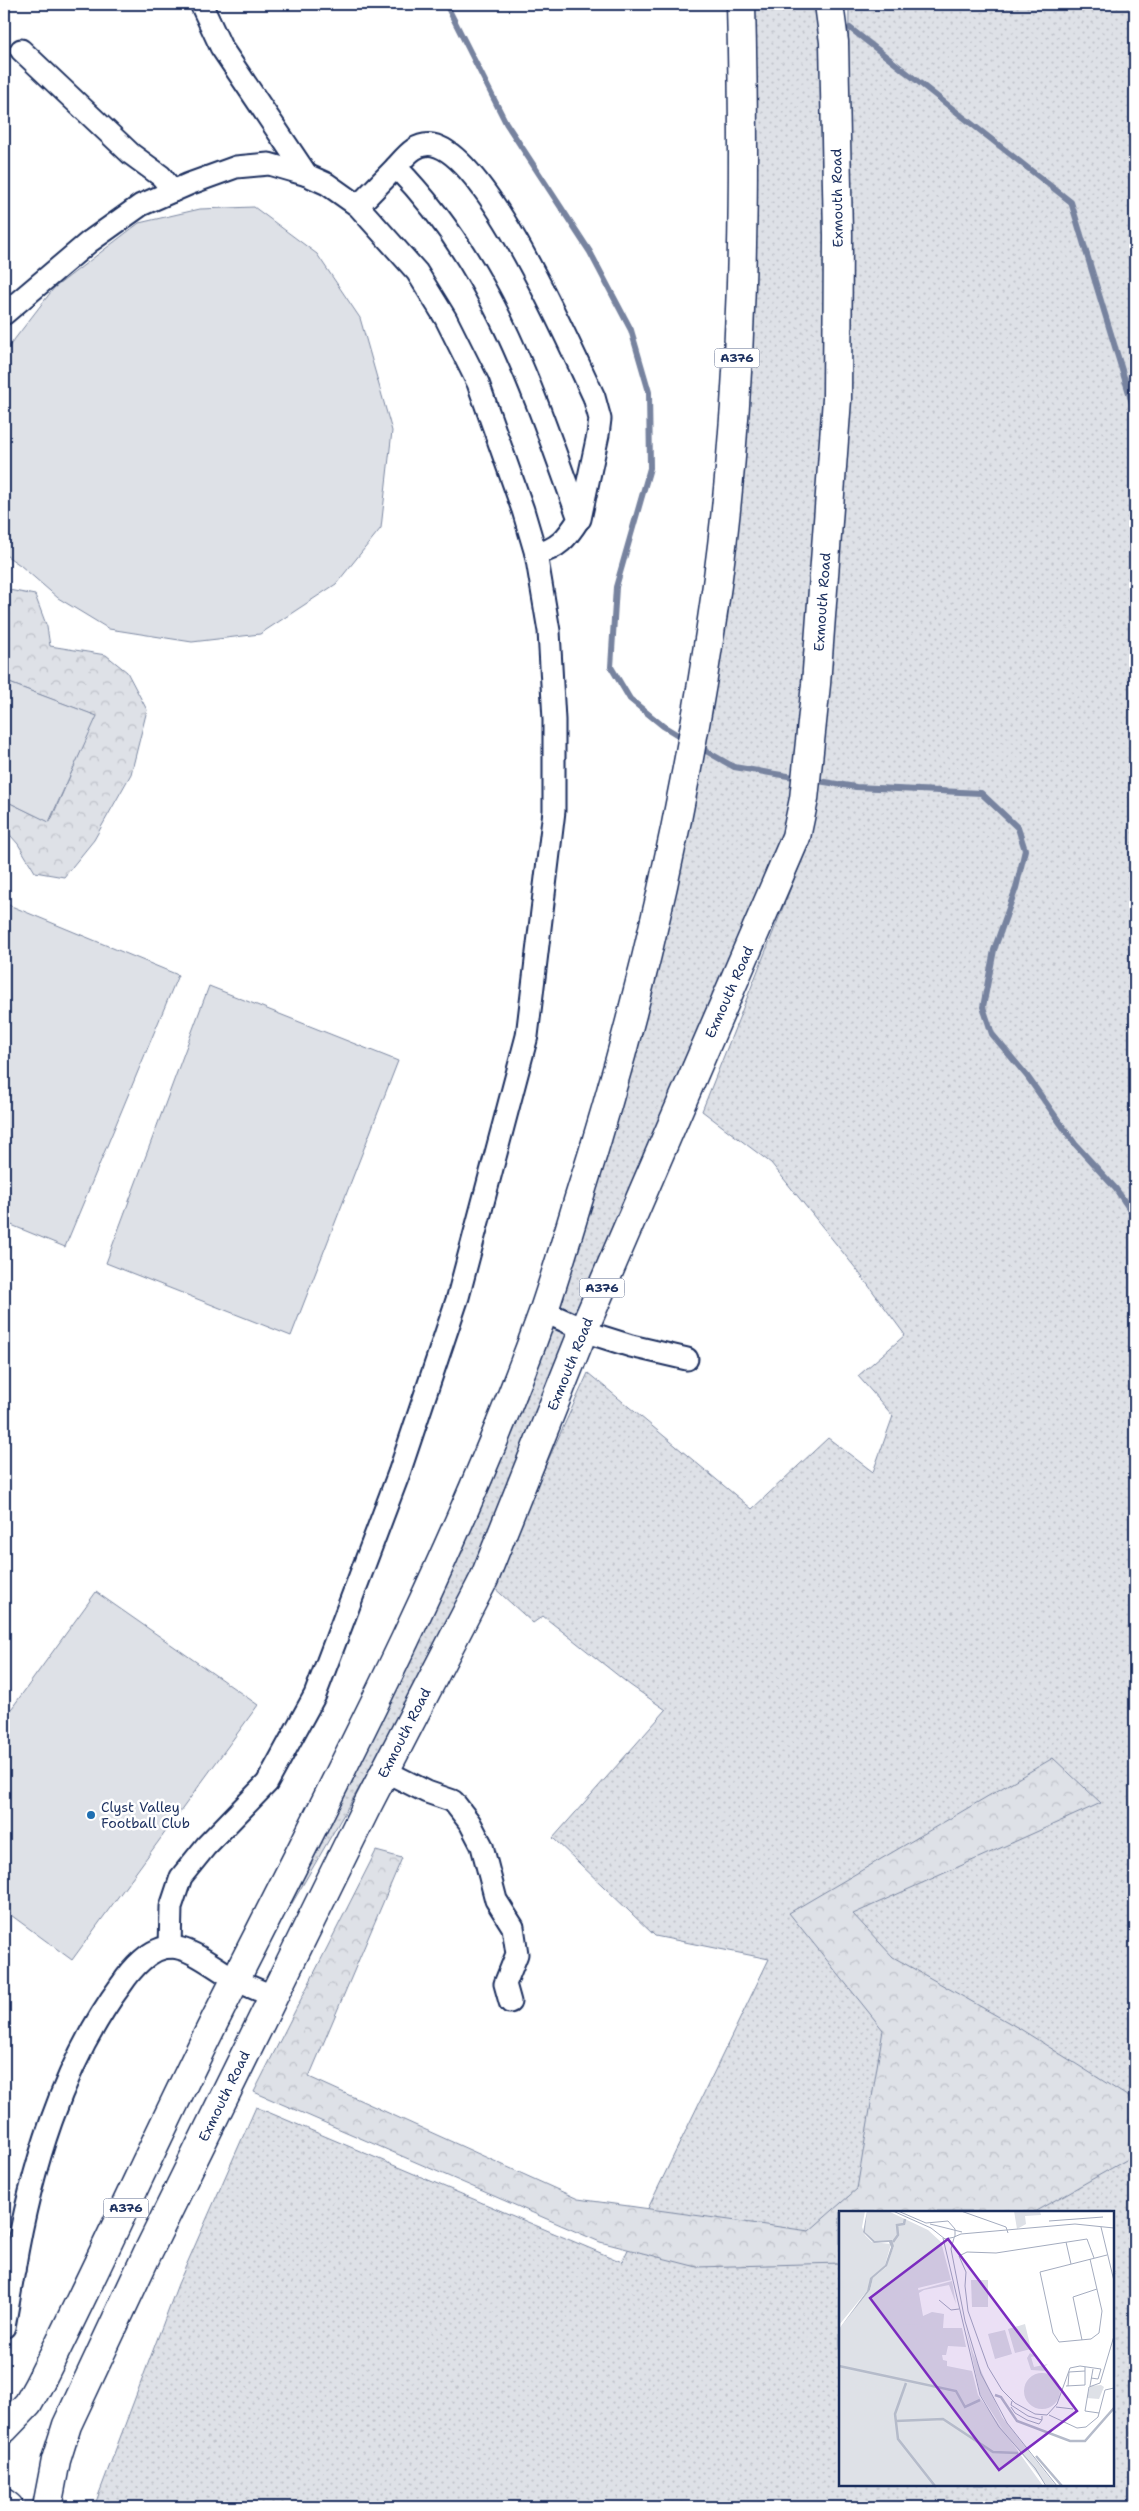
<svg xmlns="http://www.w3.org/2000/svg" width="1139" height="2511" viewBox="0 0 1139 2511" font-family="'Shantell Sans',sans-serif">
<style>
.grass{fill:url(#grass-dots);stroke:#7c88a2;fill-rule:evenodd}
.forest{fill:url(#forest-crowns);stroke:#7c88a2}
.park{fill:#dee1e7;stroke:#7c88a2}
.lines{fill:none;stroke-linecap:round;stroke-linejoin:round}
.stream{stroke:#77839f;stroke-width:6}
.minor-casing{stroke:#1b2f5e;stroke-width:25}
.highway-casing{stroke:#1b2f5e;stroke-width:31}
.minor{stroke:#fff;stroke-width:21}
.highway{stroke:#fff;stroke-width:28}
.poi-dot{fill:#1f6fb2;stroke:#fff;stroke-width:2}
.labels{text-anchor:middle;dominant-baseline:central;stroke-width:5;stroke-linejoin:round;paint-order:stroke}
.shield{fill:#fff;stroke:#5f6d8e;stroke-width:1}
.shield-label{font-size:12px;font-weight:bold;fill:#1b2f5e}
.street-label{font-size:14px;fill:#1b2f5e;stroke:#fff}
.poi-label{font-size:14px;fill:#1b2f5e;stroke:#fff;text-anchor:start}
.inset-river{fill:none;stroke:#b5bbca;stroke-width:2.5}
.inset-road{fill:none;stroke:#a4acbf;stroke-width:1}
.view{fill:#7b2cbf;fill-opacity:0.15;stroke:#7b2cbf;stroke-width:2.5}
.inset-edge{fill:none;stroke:#1b2f5e;stroke-width:2.5}
</style>
<defs>
<pattern id="grass-dots" width="8" height="8" patternUnits="userSpaceOnUse" patternTransform="scale(1.25)"><rect width="8" height="8" fill="#dee1e7"/><path d="M2 2h.1M6 6h.1" fill="none" stroke="#bec1c9" stroke-width="1.8" stroke-linecap="round"/></pattern>
<pattern id="forest-crowns" width="20" height="18" patternUnits="userSpaceOnUse" patternTransform="scale(1.25)"><rect width="20" height="18" fill="#dee1e7"/><path d="M2 6a3 3 0 1 1 6 0M12 15a3 3 0 1 1 6 0" fill="none" stroke="#bec1c9"/></pattern>
</defs>
<rect width="100%" height="100%" fill="#fff"/>
<filter id="ink" filterUnits="userSpaceOnUse"><feTurbulence type="fractalNoise" baseFrequency=".02" numOctaves="2"/><feDisplacementMap in="SourceGraphic" scale="10" xChannelSelector="R" yChannelSelector="G"/><feConvolveMatrix kernelMatrix="1 2 1 2 8 2 1 2 1" color-interpolation-filters="sRGB"/></filter>
<g filter="url(#ink)">
<g class="grass">
<path d="M752 4H818L826 114 828 309 819 489 804 684 787 833 437 1654 287 1912 378 1726 618 1111 647 1013 696 779Z"/>
<path d="M849 4H1135V2507H94L178 2284 256 2107 622 2262 769 1959 655 1936 553 1838 666 1710 630 1685 543 1616 533 1623 491 1585 588 1373 752 1509 828 1438 873 1472 893 1416 858 1376 905 1335 857 1270 771 1163 702 1111 811 837 826 705 846 332ZM840 2212H1113V2485H840Z"/>
</g>
<g class="forest">
<path d="M9 590 35 595 47 627 50 646 106 655 127 672 147 710 131 774 94 840 64 877 35 872 18 844 4 828V802L6 801 50 822 96 716 4 681V640H6L4 633V591Z"/>
<path d="M1053 1758 1101 1803 853 1914 893 1957 1022 2030 1135 2101V2155L1034 2212H840V2263L697 2267 600 2242 254 2092 376 1851 402 1858 309 2077 578 2199 809 2231 857 2189 883 2030 789 1913Z"/>
</g>
<g class="park">
<path d="M254 207 317 254 360 318 392 431 381 528 336 584 260 634 192 642 109 629 58 598 20 565 4 554V353L54 288 139 223 200 209Z"/>
<path d="M4 681 97 716 49 822 4 800Z"/>
<path d="M4 903 178 975 65 1247 4 1222Z"/>
<path d="M209 986 398 1061 291 1336 106 1263Z"/>
<path d="M96 1592 258 1705 72 1960 4 1910V1719Z"/>
</g>
<g class="lines">
<g class="stream">
<path d="M446 4 506 123 590 252 631 330 649 392 650 468 616 587 611 667 630 699 663 726 686 740"/>
<path d="M850 28 1071 202 1135 413"/>
<path d="M699 747 734 767 800 778"/>
<path d="M812 780 856 787 981 793 1018 828 1025 850 1016 888 994 950 983 1007 992 1034 1027 1076 1075 1144 1116 1189 1135 1217"/>
</g>
<g class="minor-casing">
<g id="minor">
<path d="M201 4 221 47 307 175"/>
<path d="M21 50 131 154 161 176 173 191"/>
<path d="M396 167C406 156 416 142 433 145 487 155 570 346 594 397L600 419 598 435 580 519"/>
<path d="M358 206 396 167C494 267 533 391 579 519 567 538 558 549 536 554"/>
<path d="M4 314 89 242 141 205 189 184 236 167 269 164 307 175 327 184 358 206 417 272 446 319 478 383 523 510 536 554 549 631 554 720V811L527 1036 458 1297 399 1473 315 1695 267 1783 206 1846 181 1877 171 1907 170 1947"/>
<path d="M543 1311 596 1335 631 1346 687 1359"/>
<path d="M385 1771 427 1792 453 1801 470 1823 482 1846 496 1900 513 1927 517 1954 505 1984 510 2002"/>
<path d="M4 2269 14 2270C30 2172 62 2065 121 1985 131 1970 150 1947 171 1947 193 1948 216 1969 235 1979 247 1986 260 1991 273 1996"/>
<path d="M4 2327 14 2270"/>
</g>
</g>
<g class="highway-casing">
<g id="highway">
<path d="M4 2429 28 2404 38 2386C101 2262 157 2135 220 2010 336 1781 457 1553 544 1310 556 1274 567 1238 578 1201 642 1000 688 794 717 585 743 393 746 197 741 4"/>
<path d="M4 2503 9 2507"/>
<path d="M47 2507 56 2460 67 2425 148 2252 365 1810 484 1579 584 1329 796 837 804 799 816 684 837 399 838 235 834 42 829 4"/>
</g>
</g>
<use href="#minor" class="minor"/>
<use href="#highway" class="highway"/>
</g>
</g>
<circle class="poi-dot" cx="91" cy="1815" r="5"/>
<g class="labels">
<g class="shield">
<rect x="714.5" y="348.5" width="45" height="19" rx="4"/>
<rect x="579.5" y="1278.5" width="45" height="19" rx="4"/>
<rect x="103.5" y="2198.5" width="45" height="19" rx="4"/>
</g>
<g class="shield-label">
<text x="737" y="358">A376</text>
<text x="602" y="1288">A376</text>
<text x="126" y="2208">A376</text>
</g>
<g class="street-label">
<text transform="translate(837 198) rotate(-91)">Exmouth Road</text>
<text transform="translate(822 602) rotate(-86)">Exmouth Road</text>
<text transform="translate(729 992) rotate(-66)">Exmouth Road</text>
<text transform="translate(570 1364) rotate(-68)">Exmouth Road</text>
<text transform="translate(404 1733) rotate(-63)">Exmouth Road</text>
<text transform="translate(224 2096) rotate(-64)">Exmouth Road</text>
</g>
<g class="poi-label">
<text x="101" y="1807">Clyst Valley<tspan x="101" dy="16">Football Club</tspan></text>
</g>
</g>
<g transform="translate(839 2211)">
<rect width="275" height="275" fill="#fff"/>
<path d="M0 0H26L23 16 26 24 33 31 52 33 46 54 34 65 28 80 0 114ZM28 0H49L89 19 102 31 112 69 79 77 84 105 93 101 105 103 104 117H123L127 136 109 135 107 144H103L104 149 108 150V155L133 160 139 184 204 275H0V118L31 79 34 67 47 56 55 35 50 30H36L26 21ZM127 117 134 142 163 206 217 275H208L166 222 141 183Z" fill="#dee1e7"/>
<path d="M113 70 117 93 110 74 85 79 68 89 67 94 73 106 85 110 75 134 70 133 81 113 47 115 54 99 73 81ZM191 142 197 145 192 146 195 156 209 153 205 156 207 160 192 159 188 147Z" fill="#dee1e7"/>
<path d="M262 174 265 176 260 188 248 187 251 175Z" fill="#dee1e7"/>
<path d="M175 0H201L202 4 186 5 187 13 178 18ZM132 69H149V96H133ZM186 113 192 138 176 142 169 118ZM166 119 173 143 156 148 149 123ZM185 180a18 18 0 1 1 36 0a18 18 0 1 1-36 0Z" fill="#dee1e7"/>
<path d="M28 0 26 21 36 30 53 29 55 35 48 55 34 67 31 79 0 118 28 80 31 67 46 54 52 36 50 31 35 32 24 21Z" fill="#b5bbca"/>
<path class="inset-river" d="M54 31 59 24 58 14 65 13 66 8M0 155 117 180 126 196 141 189M67 172 56 203 59 228 96 275M156 184 162 186 178 210 231 230H246L275 197M57 210 104 208 154 241 179 242M197 245 223 275"/>
<path class="inset-road" d="M54 0 92 17 106 28 116 26V18L109 10 87 12 59 0M122 0 167 16 169 22M210 10 264 6M91 13 123 21M262 16 275 70M115 26 122 23 236 13 275 17M104 27 141 184 160 216 196 257 207 275M115 27 112 38 126 110 142 163 168 212 218 275M227 31 232 53M251 48 263 100 260 122 252 128 220 131 214 122 201 61 268 44M126 75 129 100 149 156 163 179 176 192 196 203 208 204 218 193 231 157 241 155 262 158 259 168 252 167M126 75 127 61 120 45 128 41 157 42 248 28 255 47M100 89 112 99 120 98M243 129 234 86 258 78M227 175 246 174V156M229 175 230 161 246 160M251 175 254 158M173 190 172 194 189 205 203 209V205M172 196 176 202 188 209 200 213 203 209M217 196 234 198M260 202 246 200 250 176 261 172 275 125M210 204 238 217 247 216 259 206 266 179 275 177"/>
<path class="view" d="M109 28 238 200 160 259 31 87Z"/>
<rect width="275" height="275" class="inset-edge"/>
</g>
<rect width="1139" height="2511" fill="none" stroke="#fff" stroke-width="20"/>
<rect x="10" y="10" width="1119" height="2491" fill="none" stroke="#1b2f5e" stroke-width="2" filter="url(#ink)"/>
</svg>
